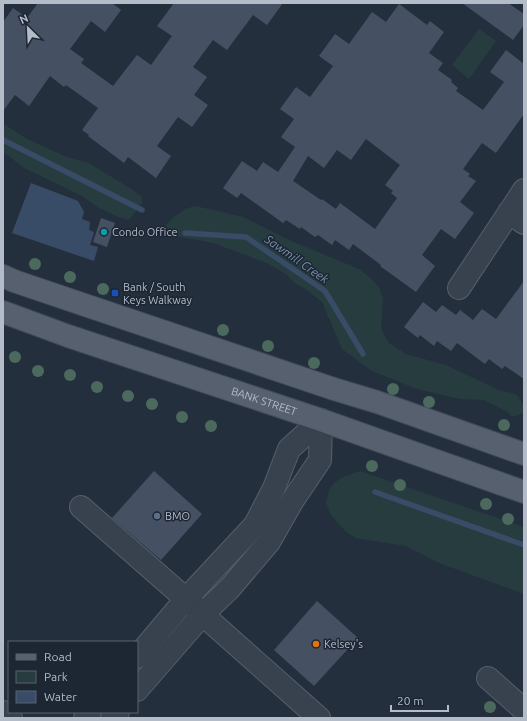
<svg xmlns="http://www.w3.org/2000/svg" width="527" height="721" viewBox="0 0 527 721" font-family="Ubuntu,sans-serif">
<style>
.green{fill:#263c3f}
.water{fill:#394c67}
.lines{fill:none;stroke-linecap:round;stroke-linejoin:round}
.stream{stroke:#394c67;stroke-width:5.5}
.building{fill:#455162;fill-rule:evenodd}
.minor-casing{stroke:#565f6c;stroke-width:24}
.major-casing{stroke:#414a57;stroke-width:24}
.minor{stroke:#38414e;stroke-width:22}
.major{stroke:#56606e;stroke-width:22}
.tree{fill:#4b6a5d}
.culture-dot{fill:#0f9aa8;stroke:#1d2633;stroke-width:1.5}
.transit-dot{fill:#1a4fb4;stroke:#1d2633;stroke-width:1.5}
.service-dot{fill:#5c6f8a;stroke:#1d2633;stroke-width:1.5}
.food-dot{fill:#e8710a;stroke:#1d2633;stroke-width:1.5}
.labels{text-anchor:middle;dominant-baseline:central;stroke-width:3;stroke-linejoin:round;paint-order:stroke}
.poi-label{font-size:11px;fill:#b4bcc9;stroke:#1d2633;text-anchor:start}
.street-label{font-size:11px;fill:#b4bcc9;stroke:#1d2633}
.water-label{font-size:12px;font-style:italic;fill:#7c92b1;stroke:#1d2633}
</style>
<rect width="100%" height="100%" fill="#242f3e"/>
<g class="green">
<path d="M479 29 496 41 469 79 452 65Z"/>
<path d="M3 125 7 126 27 139 67 157 89 163 133 190 142 197V203L129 220 118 217 99 208 80 195 24 168 6 154 3 153Z"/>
<path d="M196 206 243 217 289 240 359 269 373 280 380 289 383 300 381 328 389 343 406 354 446 365 501 391 513 393 518 396 524 407V413L516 416H511L508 412 484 400 460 399 417 389 372 371 342 349 322 302 304 288 294 283 287 275 267 263 251 257 213 243 170 235 166 225C174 216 184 208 196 206Z"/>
<path d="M360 471 524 527V594L439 563 406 546 356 538 345 531 331 515 326 503 329 490 335 482 343 477Z"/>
</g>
<path class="water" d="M31 183 78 201 84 212 82 219 90 222 89 230 94 232 90 245 98 247 94 261 12 233Z"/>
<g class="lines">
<g class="stream">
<path d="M3 140 142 210"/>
<path d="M185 233 246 237 325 291 363 354"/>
<path d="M375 492 524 545"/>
</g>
</g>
<g class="building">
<path d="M38 3H112L121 10 105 32 91 21 70 49 84 59 81 63 113 86 137 55 151 65 172 36 157 26 174 3H283L267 25 253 15 227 50 213 40 193 67 207 77 194 95 208 105 192 127 178 117 157 146 171 156 156 178 128 157 124 163 88 136 89 135 82 130 98 108 66 85 64 87 50 76 29 106 15 95 3 111V22L13 8 27 18Z"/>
<path d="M462 3H508L524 14V25L513 40Z"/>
<path d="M399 4 427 25 430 21 444 32 429 53 443 63 438 70 452 80 451 82 458 88 456 91 483 110 504 82 490 72 506 50 524 64V114L496 153 482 143 463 169 470 174 468 176 476 181 460 202 474 213 455 239 441 229 422 255 435 266 416 292 380 266 381 265 353 244 349 250 335 240 332 245 318 235 315 237 301 227 300 229 286 220 283 223 241 193 237 198 223 188 242 161 257 171 263 162 278 172 295 147 281 137 294 119 280 109 296 87 310 97 333 66 319 56 335 34 349 44 372 12 386 22ZM366 139 400 165 385 185 393 191 391 193 397 198 375 229 340 203 336 209 322 199 321 200 293 181 308 156 324 168 337 150 351 160Z"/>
<path d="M101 218 115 223 107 247 93 242Z"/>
<path d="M524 281V379L505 366 502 369 489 359 485 364 457 343 451 351 437 341 434 346 420 335 418 338 404 327 423 302 436 312 442 305 456 315 460 310 473 320 482 309 496 319Z"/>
<path d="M154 471 202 514 161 560 112 518Z"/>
<path d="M317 601 358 638 314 686 274 650Z"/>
</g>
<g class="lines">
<g class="minor-casing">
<g id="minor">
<path d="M509 212 524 223"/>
<path d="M459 288 524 190"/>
<path d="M81 507 203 614 211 622 319 718"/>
<path d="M137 657 186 599 255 525 274 488 289 449 321 420"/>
<path d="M488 678 524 710"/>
<path d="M137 690 203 614 230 588 269 542 293 500 320 460 321 420"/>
<path d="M3 712 11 718"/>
<path d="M85 718 90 712"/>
<path d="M112 718 118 712"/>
</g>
</g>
<g class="major-casing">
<g id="major">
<path d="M3 276 14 281 79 303 334 389 377 402 524 454"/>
<path id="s1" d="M3 312 68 336 321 420 524 492"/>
</g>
</g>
<use href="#minor" class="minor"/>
<use href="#major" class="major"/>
</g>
<g class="tree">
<circle cx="35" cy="264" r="6"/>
<circle cx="70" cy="277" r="6"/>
<circle cx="103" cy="289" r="6"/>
<circle cx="223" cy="330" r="6"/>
<circle cx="268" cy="346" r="6"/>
<circle cx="15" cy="357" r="6"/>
<circle cx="314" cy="363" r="6"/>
<circle cx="38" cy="371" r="6"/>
<circle cx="70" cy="375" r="6"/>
<circle cx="97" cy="387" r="6"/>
<circle cx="393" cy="389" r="6"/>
<circle cx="128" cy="396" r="6"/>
<circle cx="429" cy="402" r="6"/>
<circle cx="152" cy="404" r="6"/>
<circle cx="182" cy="417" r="6"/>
<circle cx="504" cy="425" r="6"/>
<circle cx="211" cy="426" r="6"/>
<circle cx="372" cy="466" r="6"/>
<circle cx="400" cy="485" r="6"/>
<circle cx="486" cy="504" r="6"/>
<circle cx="508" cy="519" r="6"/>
<circle cx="490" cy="707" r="6"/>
</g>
<circle class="culture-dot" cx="104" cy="232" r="4"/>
<rect class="transit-dot" x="111" y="289" width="8" height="8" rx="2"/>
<circle class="service-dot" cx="157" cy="516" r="4"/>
<circle class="food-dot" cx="316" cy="644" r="4"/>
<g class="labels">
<g class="poi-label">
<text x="112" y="232">Condo Office</text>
<text x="123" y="287">Bank / South<tspan x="123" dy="13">Keys Walkway</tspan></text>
<text x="165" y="516">BMO</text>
<text x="324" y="644">Kelsey's</text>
</g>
<g class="street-label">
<text stroke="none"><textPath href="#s1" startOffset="276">BANK STREET</textPath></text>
</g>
<g class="water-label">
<text transform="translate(297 259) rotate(35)">Sawmill Creek</text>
</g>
</g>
<rect width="527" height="721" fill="none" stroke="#b4bcc9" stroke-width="8"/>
<rect x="8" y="641" width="130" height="72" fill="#1d2633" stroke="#59626f"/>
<rect x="16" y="654" width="20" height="6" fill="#56606e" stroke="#59626f"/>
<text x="44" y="661" font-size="12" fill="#b4bcc9">Road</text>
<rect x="16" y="671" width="20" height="12" fill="#263c3f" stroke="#59626f"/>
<text x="44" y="681" font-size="12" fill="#b4bcc9">Park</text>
<rect x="16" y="691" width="20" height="12" fill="#394c67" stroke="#59626f"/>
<text x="44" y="701" font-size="12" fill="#b4bcc9">Water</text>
<g transform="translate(28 28) rotate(336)" stroke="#1d2633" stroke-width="3" paint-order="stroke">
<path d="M0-3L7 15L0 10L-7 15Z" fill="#b4bcc9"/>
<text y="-6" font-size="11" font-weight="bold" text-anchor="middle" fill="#b4bcc9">N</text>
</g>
<path d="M391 705v6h57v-6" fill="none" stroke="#b4bcc9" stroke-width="2"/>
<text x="397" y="705" font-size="12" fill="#b4bcc9" stroke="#1d2633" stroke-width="3" paint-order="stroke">20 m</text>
</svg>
